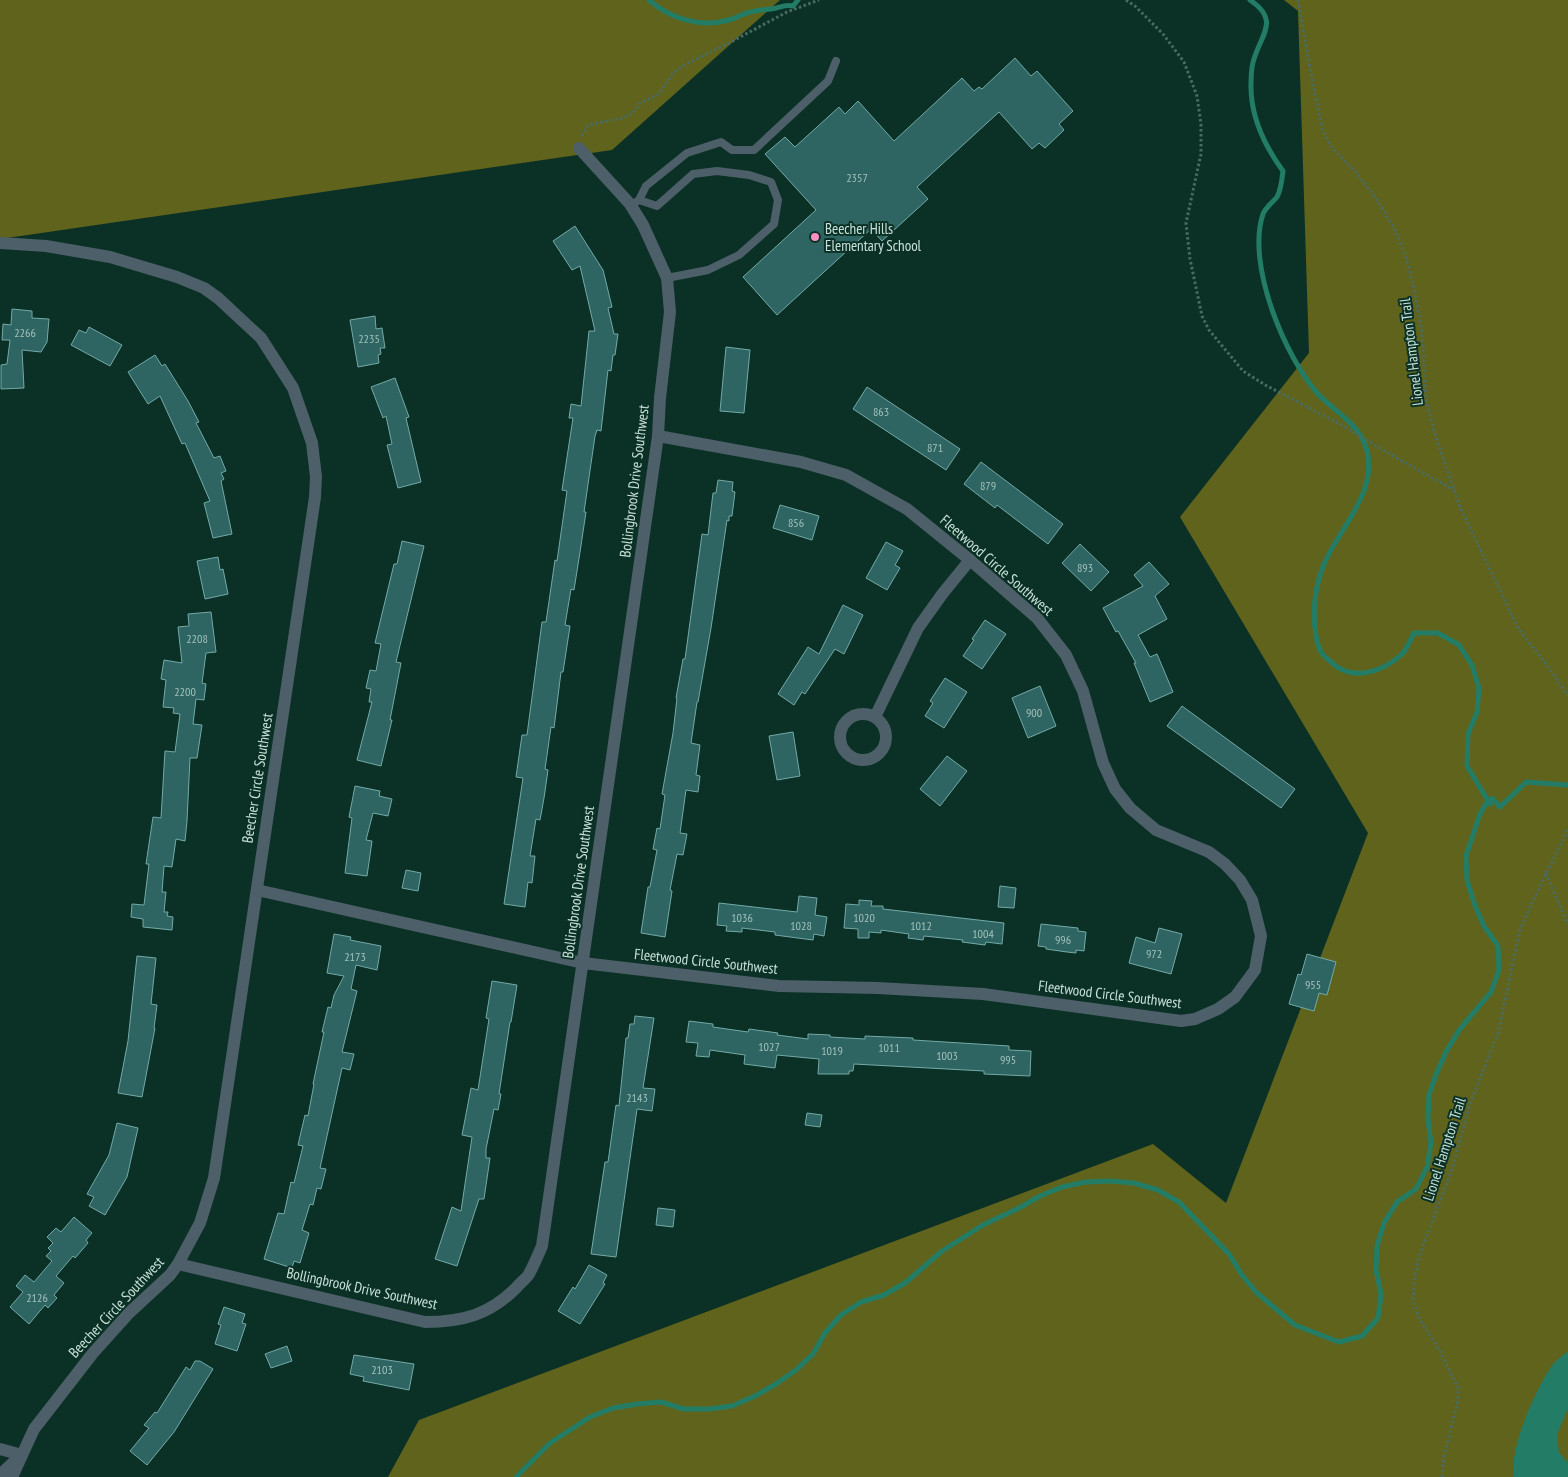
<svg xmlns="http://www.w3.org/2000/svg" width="1568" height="1477" viewBox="0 0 1568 1477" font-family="'PT Sans Narrow',sans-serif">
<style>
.forest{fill:#60631c}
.water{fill:#237d66}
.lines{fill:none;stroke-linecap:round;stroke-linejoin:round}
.stream{stroke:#237d66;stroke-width:5}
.building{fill:#2e6462;stroke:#73aaa7}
.path{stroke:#496b60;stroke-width:3;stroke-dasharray:2.5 2.5;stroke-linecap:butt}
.service{stroke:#4d5f68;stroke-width:8}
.minor{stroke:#4d5f68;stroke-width:12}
.poi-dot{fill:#fc8fc2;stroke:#0b3126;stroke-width:2}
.labels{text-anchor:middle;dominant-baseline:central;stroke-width:4;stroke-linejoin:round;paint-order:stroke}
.number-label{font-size:12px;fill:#a2c2ba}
.poi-label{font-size:15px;fill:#c8e1d8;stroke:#0b3126;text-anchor:start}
.street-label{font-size:15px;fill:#c8e1d8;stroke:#0b3126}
</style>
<rect width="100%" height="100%" fill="#0b3126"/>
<g class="forest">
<path d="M0 0H780L612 150 0 239Z"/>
<path d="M1284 0H1568V1477H388L419 1420 1153 1144 1226 1203 1368 833 1180 517 1309 353 1298 11Z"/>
</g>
<path class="water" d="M1568 1351V1408L1557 1435 1559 1452 1568 1463V1477H1514C1509 1448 1535 1391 1551 1367 1555 1361 1562 1356 1568 1351Z"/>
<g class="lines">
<g class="stream">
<path d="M649 0C671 19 701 28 729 20 737 18 744 13 751 12 757 10 764 10 771 9 780 8 784 4 793 6L798 0"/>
<path d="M1250 0C1278 19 1264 31 1255 56 1252 63 1251 74 1251 83 1250 116 1264 145 1283 171 1282 179 1281 190 1277 197 1273 202 1265 208 1263 214 1246 264 1285 357 1318 394 1334 411 1358 423 1366 447 1381 497 1330 534 1319 579 1313 598 1312 631 1320 650 1321 654 1326 658 1330 661 1350 682 1381 673 1401 655 1407 650 1410 640 1414 633H1438L1459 645 1472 665 1479 688 1477 712 1468 734 1467 766 1490 804 1492 798 1500 807 1526 782 1568 785"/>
<path d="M516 1477 550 1443 590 1417 613 1408 637 1404 661 1402 684 1409H709L732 1406 755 1396 776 1384 796 1370 813 1354 825 1333 841 1315 861 1302 884 1295 905 1283 942 1251 983 1225 1019 1208 1040 1196 1062 1187 1086 1182 1110 1181 1134 1183 1158 1190 1179 1202 1229 1254 1242 1275 1257 1293 1295 1325 1339 1342 1362 1336 1378 1318 1381 1294 1376 1270 1377 1246 1384 1223 1397 1202 1416 1189 1427 1167 1431 1143 1428 1119 1429 1095 1437 1072 1447 1050 1460 1029 1491 992 1499 970 1498 946 1484 926 1474 903 1467 880 1466 856 1480 814 1488 800"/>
</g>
</g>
<g class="building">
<path d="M1015 58 1031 76 1037 71 1073 111 1059 124 1064 130 1045 148 1039 143 1032 149 999 112 917 187 928 199 882 241 871 229 777 315 743 277 816 210 765 154 785 137 795 147 839 107 845 114 858 101 894 141 962 78 974 91 979 87 982 89Z"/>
<path d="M575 226 603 270 612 307 608 308 614 334H618L615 355H613L611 371 608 370 601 431 597 430 595 436 584 512H586L580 552 574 590 571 589 565 625 570 626 563 672H561L554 728 551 727 545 769 548 770 544 798 540 820 536 819 530 856H535L532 883 528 882 525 907 504 904 523 778 516 777 522 735H527L542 622H546L555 560 557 561 567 491 562 490 573 418H569L571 404 581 406 589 331H595L580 266 572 270 553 241Z"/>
<path d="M12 309 32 311V318L49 319 47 342 41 352 22 350 24 388 1 389V365L7 364 10 340H2L3 324 11 325Z"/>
<path d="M375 316 376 329 382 328 385 348H380L381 354 378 355 379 363 358 367 350 320Z"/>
<path d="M89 327 122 345 110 366 71 345 79 330 86 333Z"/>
<path d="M726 347 750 350 744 413 720 411Z"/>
<path d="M155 355 162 366 165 364 188 401 199 422 196 423 214 458 220 456 226 471 221 473 224 479 221 481 232 534 213 538 204 503 210 501 185 443 182 444 160 396 148 404 128 372Z"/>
<path d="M395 378 409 417 406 418 421 482 398 488 387 445 392 444 386 416 383 418 371 387Z"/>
<path d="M867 387 960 449 946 470 853 409Z"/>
<path d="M981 462 1063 524 1048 544 997 505 995 508 964 484Z"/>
<path d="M718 480 733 482 732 491 735 492 732 516H729V521L727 520 711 628 698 702H697L691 743 700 745 696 775 700 776 698 792 686 790 680 833 687 834 683 855 677 854 670 890 672 891 665 937 641 933 648 887H650L657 850 653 849 657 828 660 829 665 795 662 794 673 733 677 698H676L683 659H685L702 534 708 535 713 493H716Z"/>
<path d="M780 505 819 516 812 540 773 528Z"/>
<path d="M402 541 424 546 396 662 401 663 390 720H392L381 766 357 760 372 702H369L371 689 366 688 370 670 376 671 381 644 375 643 394 564H397Z"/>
<path d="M886 542 903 551 895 565 900 568 887 590 866 578Z"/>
<path d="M1080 544 1109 572 1091 591 1062 563Z"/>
<path d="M218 557 220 570 223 569 228 594 205 599 197 561Z"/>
<path d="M1149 562 1169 584 1155 596 1167 619 1138 635 1150 657 1157 654 1173 692 1150 702 1134 663H1136L1118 631 1116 632 1103 608 1143 586 1134 575Z"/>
<path d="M843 605 863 615 844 654 835 649 805 694 802 692 794 705 778 694 808 647 819 654Z"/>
<path d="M211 612 216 652 206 653 202 683 206 684 204 700 196 699 193 724 202 725 197 758H190L187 821 185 841 176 839 172 867 164 866 162 892H166L164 912H168L167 916 173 917 172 930 143 927V919L131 917 132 904 144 905 149 864H146L153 817 161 818 165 751 175 752 180 714 173 713 174 708 163 707 166 680 161 679 164 660 182 663 178 627 189 626 188 614Z"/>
<path d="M985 620 1006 634 982 669 963 656 974 640 972 639Z"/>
<path d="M945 678 967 692 944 728 925 716 933 703 930 701Z"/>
<path d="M1040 686 1056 726 1028 738 1012 698Z"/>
<path d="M1182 706 1295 789 1281 808 1167 726Z"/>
<path d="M793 732 800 776 777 780 769 736Z"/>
<path d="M947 756 967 771 940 806 920 789Z"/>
<path d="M355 786 380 791 379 796 392 799 388 816 373 813 366 840 372 841 367 876 345 873 352 818 349 817Z"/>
<path d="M406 870 421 873 418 891 402 888Z"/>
<path d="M1000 886 1016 888 1014 908 998 907Z"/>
<path d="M799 896 817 898 815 915 827 917 824 936 814 934 813 940 775 935V932L742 928V932L726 931 727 926 717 925 719 903 797 912Z"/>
<path d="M859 900 872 901 871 906H883V909L1004 923 1002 944 986 942 985 945 962 942 963 940 924 936 923 940 908 938 909 934 881 930V933L869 932V938H858V929L844 928 846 904 859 905Z"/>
<path d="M1041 924 1078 928V931L1086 932 1084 951 1076 950V953L1067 952 1046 949V947L1038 946Z"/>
<path d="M1159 928 1182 934 1171 974 1129 963 1136 937 1155 943Z"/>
<path d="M334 934 351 937 350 940 381 946 377 970 356 965 351 989 357 991 342 1052 354 1054 350 1070 342 1068 320 1168 326 1169 321 1189 317 1188 313 1205 310 1204 302 1230 309 1233 300 1263 294 1261 292 1268 264 1259 278 1213 284 1214 291 1182 294 1183 303 1146 298 1145 305 1115 308 1116 314 1084H313L324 1032H322L328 1007 331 1008 334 995 344 976 327 973Z"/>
<path d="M1307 954 1336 962 1327 995 1319 993 1314 1011 1289 1004 1298 974 1301 975Z"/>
<path d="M137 956 156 958 151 1004 157 1005 154 1028H155L142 1097 118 1093 128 1041Z"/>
<path d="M492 981 517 985 511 1022H510L499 1094H501L498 1110 494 1109 486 1149V1158H490L484 1199H479L457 1266 435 1259 452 1207 461 1211 472 1137 462 1135 471 1088 478 1090 489 1019 486 1018Z"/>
<path d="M635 1016 654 1018 643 1088 655 1089 652 1111 637 1109 616 1257 591 1254 605 1162H608L616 1105 619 1106 626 1038H628L630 1024H634Z"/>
<path d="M689 1021 713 1024V1027L748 1032 749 1029 778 1033 777 1035 808 1039V1034L830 1035V1037L865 1039V1036L913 1038V1040L1009 1046V1050L1031 1051 1030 1076 984 1074V1071L854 1064 853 1071H849V1074H818L819 1059 777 1055 775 1068 744 1064 745 1055 710 1050 709 1057 696 1056 698 1043 686 1042Z"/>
<path d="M807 1113 822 1115 820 1127 805 1125Z"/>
<path d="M117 1123 138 1128 127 1177 105 1215 89 1206 94 1197 87 1194 109 1155Z"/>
<path d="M658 1208 675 1210 673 1227 656 1225Z"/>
<path d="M74 1217 92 1233 86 1240 88 1243 75 1258 73 1256 56 1276 64 1283 54 1295 57 1298 48 1308 45 1305 29 1324 10 1307 23 1292 16 1286 25 1275 34 1282 52 1261 46 1256 51 1251 48 1248 53 1243 47 1237 56 1228 61 1232Z"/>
<path d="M589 1265 607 1275 603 1283 605 1284 580 1324 558 1311 573 1287 575 1289Z"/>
<path d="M224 1307 245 1314 242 1323 246 1324 237 1351 215 1344 221 1325 218 1324Z"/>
<path d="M287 1346 292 1361 271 1368 265 1354Z"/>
<path d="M354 1355 414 1364 409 1390 363 1381 364 1377 350 1374Z"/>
<path d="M195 1361H200L213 1369 174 1432 147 1465 130 1451 149 1428 144 1425 155 1412 157 1413 186 1367 190 1370Z"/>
</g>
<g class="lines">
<g class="path">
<path d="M1126 0 1135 6 1163 34 1184 62 1197 96 1201 124V154L1186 223 1190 259 1202 316 1209 330 1243 371 1267 386 1344 426 1386 452 1454 490"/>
<path d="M1298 0 1313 85 1323 131 1332 148 1353 169 1373 194 1394 228 1406 257 1414 288 1422 332 1426 399 1434 431 1460 507 1519 630 1547 665 1568 696"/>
<path d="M582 136 588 125 623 118 633 113 640 103 659 94 673 73 688 63 729 43 787 12 819 0"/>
<path d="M1546 873 1568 925"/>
<path d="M1442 1477 1444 1456 1458 1401V1388L1441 1353 1420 1320 1413 1300 1415 1276 1420 1254 1452 1169 1470 1104 1498 1033 1520 930 1530 907 1568 829"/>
</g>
<g class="service">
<path d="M639 200 657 206 693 174 717 171 749 175 771 182 778 200 774 224 739 255 708 270 667 278"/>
<path d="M636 202 639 200 646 186 687 153 721 142 732 150H754L828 81 836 61"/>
</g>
<g class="minor">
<path d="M0 243 46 246 110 257 177 277 204 288 218 298 261 338 293 388 312 443 316 477 315 497 214 1178 200 1223 178 1264 170 1275 129 1313 93 1353 34 1429 12 1477"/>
<circle cx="863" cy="737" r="23"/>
<path d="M875 717 918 628 943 593 970 560"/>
<path d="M257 890 583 963 779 986 878 988 983 994 1181 1021 1195 1019 1218 1009 1235 997 1255 970 1261 936 1252 900 1240 880 1225 864 1209 852 1156 830 1130 808 1115 789 1103 763 1083 691 1066 655 1037 618 970 560 907 509 846 475 801 462 658 436"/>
<path d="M178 1264 425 1322C462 1322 489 1315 516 1288 520 1283 526 1279 529 1274 534 1265 538 1255 542 1246L658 436 660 398 670 312 667 278 643 225 630 204 579 148"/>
<path d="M0 1449 22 1455"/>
<path d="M0 1475 16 1460"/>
</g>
</g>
<circle class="poi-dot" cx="815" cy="237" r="5"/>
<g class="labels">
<g class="number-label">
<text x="857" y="177">2357</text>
<text x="25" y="332">2266</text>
<text x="369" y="338">2235</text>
<text x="881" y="411">863</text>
<text x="935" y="447">871</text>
<text x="988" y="485">879</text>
<text x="796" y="522">856</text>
<text x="1085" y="567">893</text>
<text x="197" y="638">2208</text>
<text x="185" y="691">2200</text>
<text x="1034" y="712">900</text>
<text x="742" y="917">1036</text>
<text x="864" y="917">1020</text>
<text x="801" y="925">1028</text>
<text x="921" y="925">1012</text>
<text x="983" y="933">1004</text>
<text x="1063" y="939">996</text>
<text x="1154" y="953">972</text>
<text x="355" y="956">2173</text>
<text x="1313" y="984">955</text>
<text x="769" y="1046">1027</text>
<text x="889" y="1047">1011</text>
<text x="832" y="1050">1019</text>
<text x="947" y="1055">1003</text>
<text x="1008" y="1059">995</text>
<text x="637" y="1097">2143</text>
<text x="37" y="1297">2126</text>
<text x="382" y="1369">2103</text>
</g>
<g class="poi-label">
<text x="825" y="228">Beecher Hills<tspan x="825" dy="17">Elementary School</tspan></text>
</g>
<g class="street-label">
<text transform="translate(1411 352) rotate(-97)">Lionel Hampton Trail</text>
<text transform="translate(634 481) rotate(-83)">Bollingbrook Drive Southwest</text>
<text transform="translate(997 565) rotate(41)">Fleetwood Circle Southwest</text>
<text transform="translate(257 778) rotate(-81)">Beecher Circle Southwest</text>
<text transform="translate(578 882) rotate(-82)">Bollingbrook Drive Southwest</text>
<text transform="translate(706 961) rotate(6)">Fleetwood Circle Southwest</text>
<text transform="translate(1110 994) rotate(7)">Fleetwood Circle Southwest</text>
<text transform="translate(1444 1149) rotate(-72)">Lionel Hampton Trail</text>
<text transform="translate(362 1288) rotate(12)">Bollingbrook Drive Southwest</text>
<text transform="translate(116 1307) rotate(-47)">Beecher Circle Southwest</text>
</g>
</g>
</svg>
